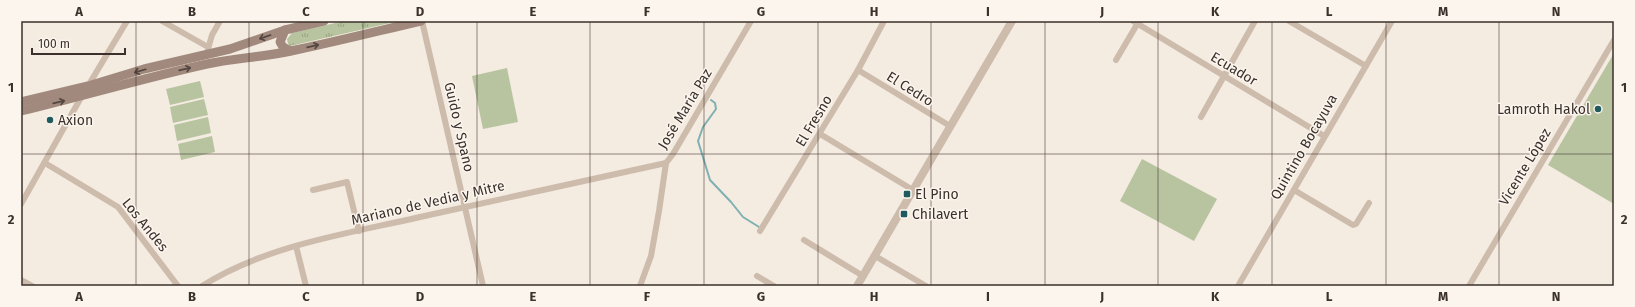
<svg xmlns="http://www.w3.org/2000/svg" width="1635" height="307" viewBox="0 0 1635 307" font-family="'Fira Sans',sans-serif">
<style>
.grass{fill:#b8c4a0}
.park{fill:url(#park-tufts)}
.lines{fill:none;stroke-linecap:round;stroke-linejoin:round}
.stream{stroke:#7fb0b2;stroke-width:2}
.minor{stroke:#cdbbac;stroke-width:6}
.tertiary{stroke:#cdbbac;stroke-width:8}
.secondary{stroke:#a18a7d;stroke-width:9}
.oneway{stroke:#544640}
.grid{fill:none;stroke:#3b302b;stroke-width:1;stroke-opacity:0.55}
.poi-dot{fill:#1f5a5e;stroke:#fbf5ee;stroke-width:1.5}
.labels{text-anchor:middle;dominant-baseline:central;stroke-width:3;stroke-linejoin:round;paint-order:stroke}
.street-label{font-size:14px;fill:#3b302b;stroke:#fbf5ee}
.poi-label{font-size:14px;fill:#3b302b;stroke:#fbf5ee;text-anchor:start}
.neatline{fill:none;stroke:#3b302b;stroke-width:1.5}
.grid-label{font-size:13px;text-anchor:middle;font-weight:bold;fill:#3b302b}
</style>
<defs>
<pattern id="park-tufts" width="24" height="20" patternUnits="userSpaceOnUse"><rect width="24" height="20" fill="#b8c4a0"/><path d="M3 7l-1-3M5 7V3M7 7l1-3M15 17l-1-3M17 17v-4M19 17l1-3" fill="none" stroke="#97a083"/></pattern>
</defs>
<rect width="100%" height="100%" fill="#f4ebe1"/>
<g class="grass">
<path d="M1614 53V204L1548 165Z"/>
<path d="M507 68 518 122 483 129 472 76Z"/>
<path d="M200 81 204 97 170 105 166 89Z"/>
<path d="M204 99 208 115 173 123 170 107Z"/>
<path d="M208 117 211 133 177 141 174 125Z"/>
<path d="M212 136 215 152 181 160 178 144Z"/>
<path d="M1142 159 1217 199 1194 241 1120 201Z"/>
</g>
<path class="park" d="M344 21H399L290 46 288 44 287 39 292 33Z"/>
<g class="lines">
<path class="stream" d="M711 100 715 103 716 109 703 127 698 141 710 180 731 202 743 217 759 227"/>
<g class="minor">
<path d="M162 21 208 47"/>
<path d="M422 21 483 286"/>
<path d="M1133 21 1324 136"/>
<path d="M1289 21 1366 66"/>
<path d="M208 49 212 35 220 21"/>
<path d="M1116 60 1139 21"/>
<path d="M858 70 950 126"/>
<path d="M88 86 127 21"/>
<path d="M1201 117 1255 21"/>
<path d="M820 134 913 190"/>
<path d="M45 163 118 207 178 286"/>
<path d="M313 190 347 182 359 231"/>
<path d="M1294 190 1353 225 1356 224 1369 203"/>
<path d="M21 204 83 94"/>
<path d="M760 231 858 70 884 21"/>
<path d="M804 240 863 276"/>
<path d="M296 246 306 286"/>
<path d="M875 256 926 286"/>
<path d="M757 276 774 286"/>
<path d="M21 280 32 286"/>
<path d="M202 286C267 245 346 234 420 217 502 199 584 181 666 163"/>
<path d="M640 286 651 256 659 211 666 163 673 154 751 21"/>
<path d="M1238 286 1392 21"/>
<path d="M1469 286 1614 40"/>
</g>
<path class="tertiary" d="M857 286 1012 21"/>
<g class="secondary">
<path d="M285 30 280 42 283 47 290 51"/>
<path d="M21 102 88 86 144 69 230 49 285 30 324 21"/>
<path d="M21 111C83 96 144 78 207 64 235 58 263 57 291 51 335 42 378 31 421 21"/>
</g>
</g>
<defs><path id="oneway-shaft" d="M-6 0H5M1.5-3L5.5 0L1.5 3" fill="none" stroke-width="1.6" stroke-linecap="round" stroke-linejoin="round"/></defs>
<g class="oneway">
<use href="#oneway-shaft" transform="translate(265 37) rotate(161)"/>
<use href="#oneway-shaft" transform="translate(313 46) rotate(-13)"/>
<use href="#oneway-shaft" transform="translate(185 69) rotate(-13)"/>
<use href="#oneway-shaft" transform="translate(140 71) rotate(164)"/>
<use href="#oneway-shaft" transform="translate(59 102) rotate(-13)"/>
</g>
<path class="grid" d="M136 21V286M249 21V286M363 21V286M477 21V286M590 21V286M704 21V286M818 21V286M931 21V286M1045 21V286M1158 21V286M1272 21V286M1386 21V286M1499 21V286M21 154H1614"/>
<g class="poi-dot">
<circle cx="1598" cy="109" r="4"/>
<circle cx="50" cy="120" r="4"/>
<rect x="903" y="190" width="8" height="8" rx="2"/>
<rect x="900" y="210" width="8" height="8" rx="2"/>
</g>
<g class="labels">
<g class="street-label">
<text transform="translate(1234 69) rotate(31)">Ecuador</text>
<text transform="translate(910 89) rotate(32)">El Cedro</text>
<text transform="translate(685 109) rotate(-59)">José María Paz</text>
<text transform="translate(814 121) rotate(-59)">El Fresno</text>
<text transform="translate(459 127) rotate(77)">Guido y Spano</text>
<text transform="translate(1304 147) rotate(-60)">Quintino Bocayuva</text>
<text transform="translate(1525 167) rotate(-59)">Vicente López</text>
<text transform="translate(428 203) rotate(-13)">Mariano de Vedia y Mitre</text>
<text transform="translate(145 225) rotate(51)">Los Andes</text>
</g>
<g class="poi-label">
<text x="1590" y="109" text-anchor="end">Lamroth Hakol</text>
<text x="58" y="120">Axion</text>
<text x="915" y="194">El Pino</text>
<text x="912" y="214">Chilavert</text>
</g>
</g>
<rect width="1635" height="307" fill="none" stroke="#fbf5ee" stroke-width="44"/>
<path d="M32 48v6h93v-6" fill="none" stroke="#3b302b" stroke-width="2"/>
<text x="38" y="48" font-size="12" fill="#3b302b" stroke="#fbf5ee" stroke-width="3" paint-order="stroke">100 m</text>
<rect x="22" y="22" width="1591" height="263" class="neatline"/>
<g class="grid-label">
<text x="79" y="16">A</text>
<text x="192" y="16">B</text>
<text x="306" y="16">C</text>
<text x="420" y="16">D</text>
<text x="533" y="16">E</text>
<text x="647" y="16">F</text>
<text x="761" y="16">G</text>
<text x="874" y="16">H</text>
<text x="988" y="16">I</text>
<text x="1102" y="16">J</text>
<text x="1215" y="16">K</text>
<text x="1329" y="16">L</text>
<text x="1443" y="16">M</text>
<text x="1556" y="16">N</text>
<text x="11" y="92">1</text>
<text x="1624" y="92">1</text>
<text x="11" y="224">2</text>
<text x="1624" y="224">2</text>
<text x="79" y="301">A</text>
<text x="192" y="301">B</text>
<text x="306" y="301">C</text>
<text x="420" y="301">D</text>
<text x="533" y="301">E</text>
<text x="647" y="301">F</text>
<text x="761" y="301">G</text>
<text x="874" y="301">H</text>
<text x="988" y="301">I</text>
<text x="1102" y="301">J</text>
<text x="1215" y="301">K</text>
<text x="1329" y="301">L</text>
<text x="1443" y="301">M</text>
<text x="1556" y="301">N</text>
</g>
</svg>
